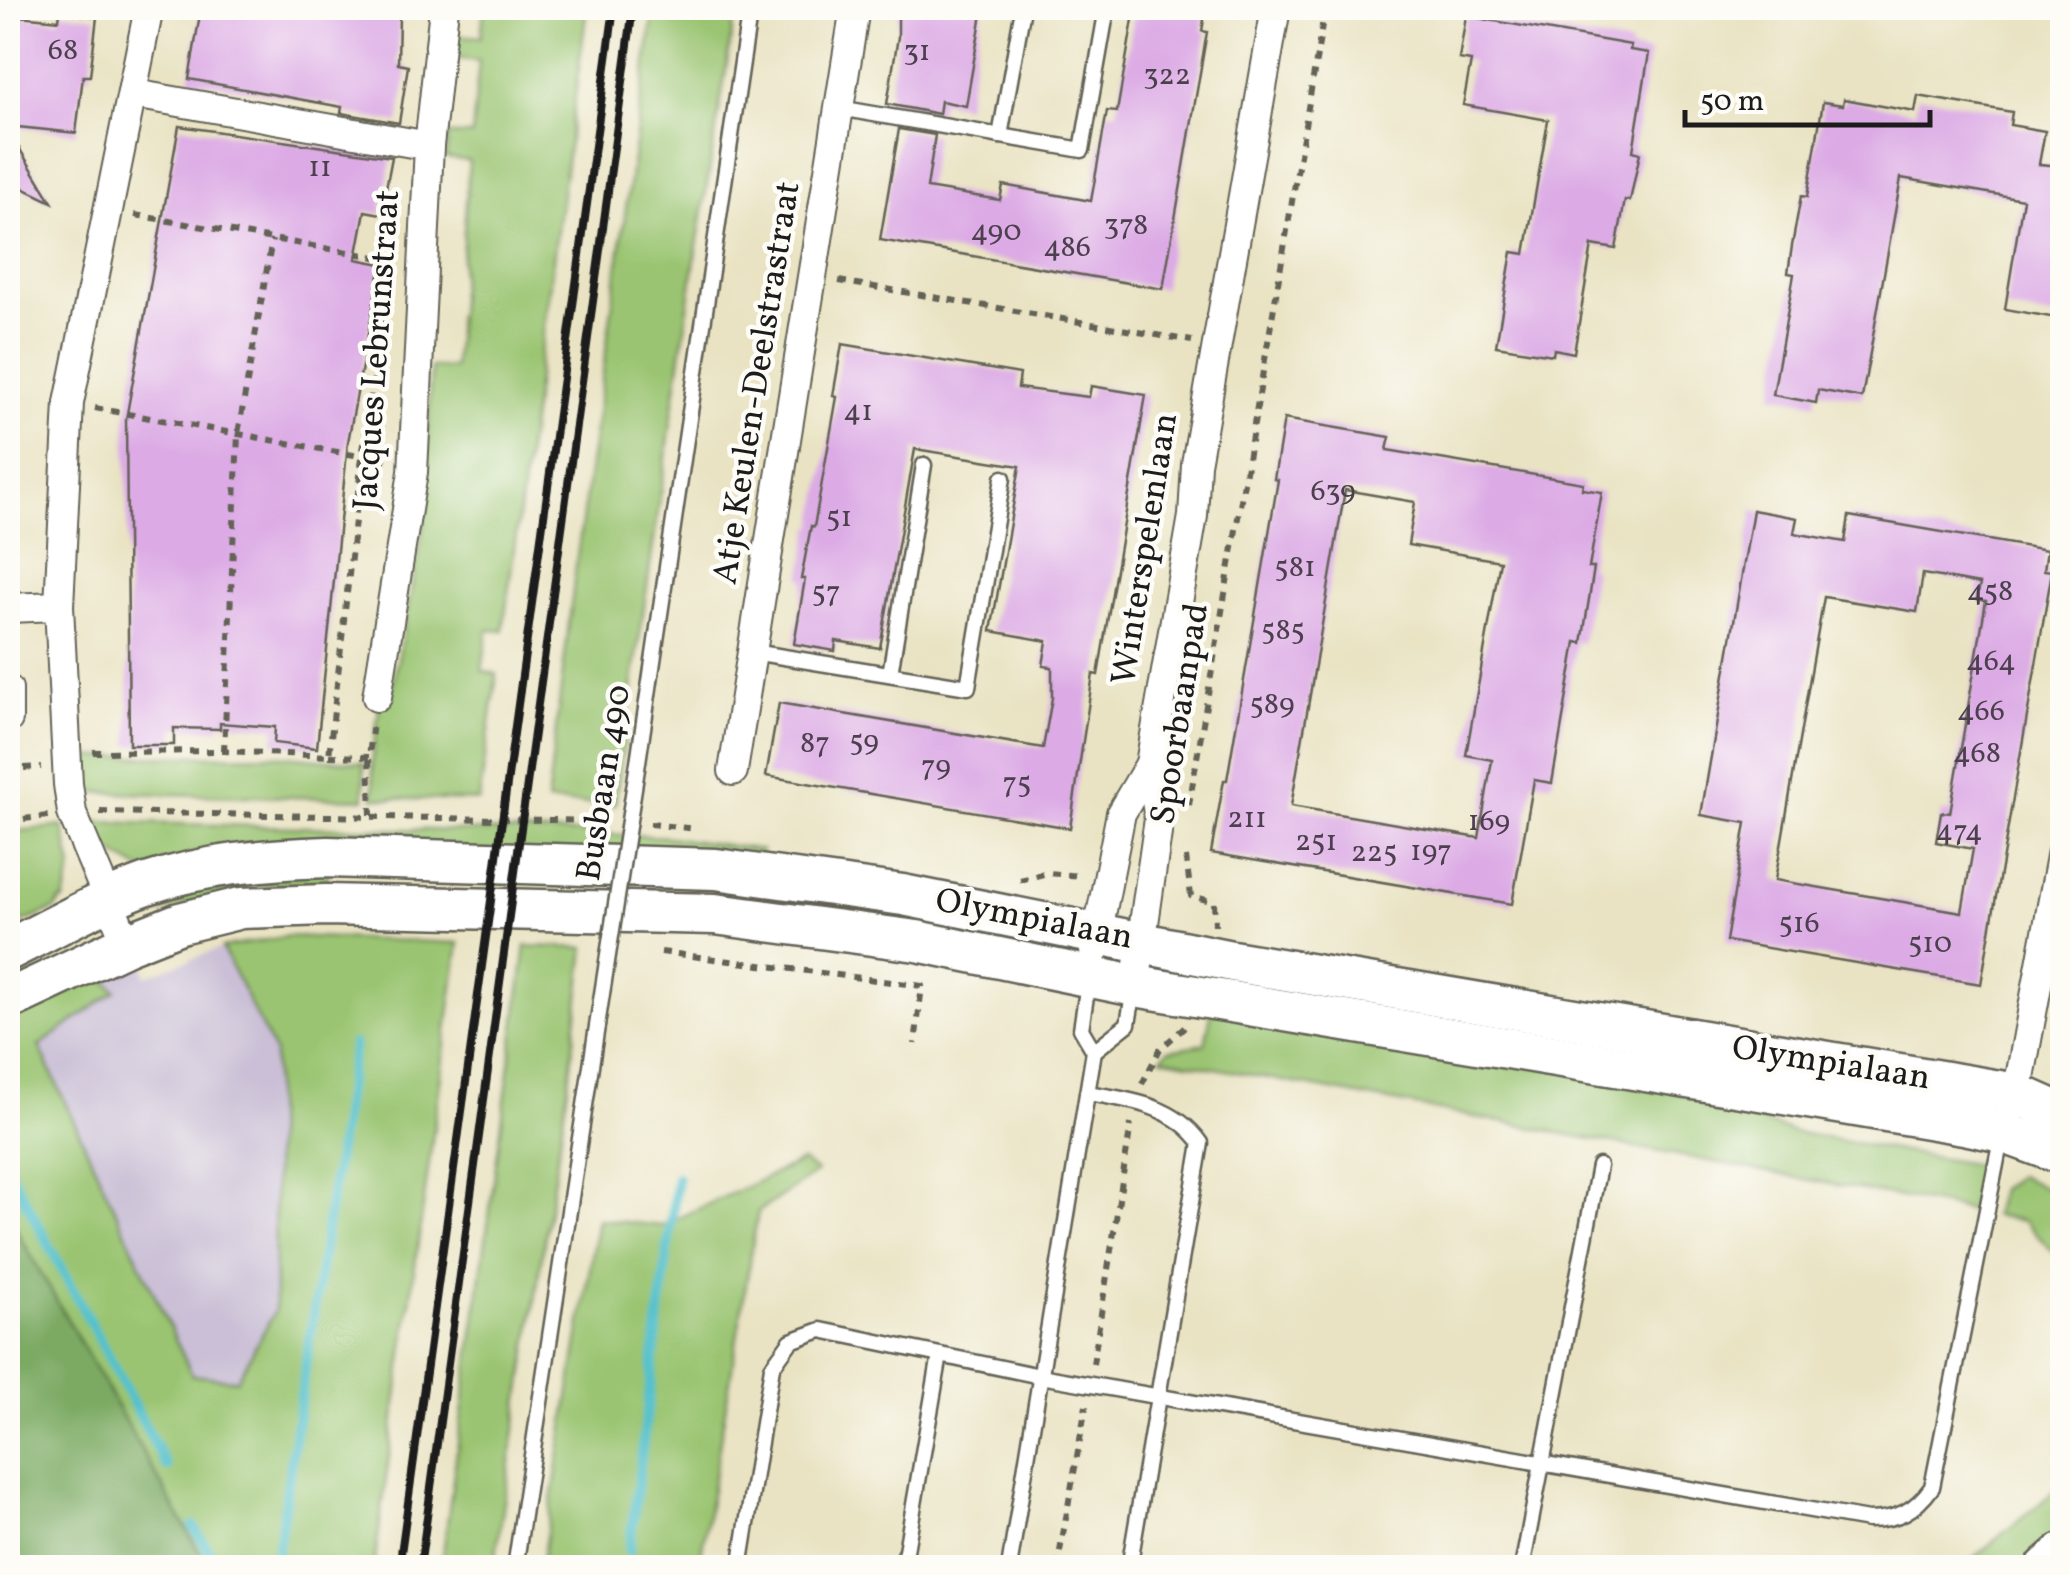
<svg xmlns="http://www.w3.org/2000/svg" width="2070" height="1575" viewBox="0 0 2070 1575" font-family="Vollkorn,serif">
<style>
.industrial{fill:#cabfd6}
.green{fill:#9ac471;stroke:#5b7046;stroke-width:2.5}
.forest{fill:#7baa63;stroke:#4c6340;stroke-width:2.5}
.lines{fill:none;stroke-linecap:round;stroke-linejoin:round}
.stream{stroke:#55c1cd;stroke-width:10}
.building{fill:#dcaae5;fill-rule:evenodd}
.lane-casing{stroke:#646256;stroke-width:19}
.street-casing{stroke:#646256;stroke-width:32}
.secondary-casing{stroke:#646256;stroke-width:45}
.path{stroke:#646256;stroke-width:6;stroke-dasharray:8 8;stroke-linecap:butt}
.lane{stroke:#fff;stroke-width:14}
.street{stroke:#fff;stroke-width:28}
.secondary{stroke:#fff;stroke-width:40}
.rail{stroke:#1c1c1c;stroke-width:8}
.lane-bridge-casing{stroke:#646256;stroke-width:19;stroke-linecap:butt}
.lane-bridge{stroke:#fff;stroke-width:14}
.labels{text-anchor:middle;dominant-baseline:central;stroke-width:9;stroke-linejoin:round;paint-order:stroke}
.number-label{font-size:30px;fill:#4c404e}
.street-label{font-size:35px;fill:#1c1c1c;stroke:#fdfcf7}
</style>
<rect width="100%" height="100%" fill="#fdfcf7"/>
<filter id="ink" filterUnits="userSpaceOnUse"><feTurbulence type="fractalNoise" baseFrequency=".01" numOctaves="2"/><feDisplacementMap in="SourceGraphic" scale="20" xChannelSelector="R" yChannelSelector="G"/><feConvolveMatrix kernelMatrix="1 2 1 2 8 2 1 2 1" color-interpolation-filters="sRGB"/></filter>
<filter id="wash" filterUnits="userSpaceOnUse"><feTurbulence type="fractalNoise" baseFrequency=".0048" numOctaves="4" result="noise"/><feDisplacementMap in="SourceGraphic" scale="40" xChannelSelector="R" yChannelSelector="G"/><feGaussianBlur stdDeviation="2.25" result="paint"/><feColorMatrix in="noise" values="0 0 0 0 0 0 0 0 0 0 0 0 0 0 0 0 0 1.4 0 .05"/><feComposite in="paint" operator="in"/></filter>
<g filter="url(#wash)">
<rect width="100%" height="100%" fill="#e9e3c3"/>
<path class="industrial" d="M222 948 274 1051 275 1311 238 1380 192 1375 39 1045 116 991 103 977 143 960 146 976Z"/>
<g class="green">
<path d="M484 8H587L503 631 488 630 482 671 497 674 479 801 374 798 372 763 380 699H390L423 530 431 367 454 368 469 161 446 158 448 135H472L479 61 454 58 457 35 481 37Z"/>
<path d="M654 8H736L697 246 615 805 547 802 577 557Z"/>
<path d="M273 755 364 763V799L83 792 81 757Z"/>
<path d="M93 822 606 834 668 837 762 850 759 863 140 869 109 851Z"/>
<path d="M63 826 72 868 64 901 61 900 54 910 8 928V832Z"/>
<path d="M327 866V881L242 887 153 915 135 908 133 898Z"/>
<path d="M289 936 459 943 374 1567H208L8 1215V1010L97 971 116 991 39 1046 192 1375 237 1380 275 1311 274 1052 222 948Z"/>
<path d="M526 946 585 948 570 1074 494 1567H441Z"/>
<path d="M1212 1009 1668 1089 1793 1132 1983 1166 1974 1211 1161 1058 1168 1050 1205 1044Z"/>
<path d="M802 1161 817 1172 758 1212 699 1567H541L598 1219 661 1226Z"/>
<path d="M2018 1176 2062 1195V1260L2023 1221 1993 1215 2000 1189Z"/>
<path d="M2062 1485V1535L2024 1567 1961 1568Z"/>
</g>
<path class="forest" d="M8 1215 208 1567H8Z"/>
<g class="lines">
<g class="stream">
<path d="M8 1168 167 1467"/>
<path d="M193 1526 220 1568"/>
<path d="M629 1551 677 1177"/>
<path d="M275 1568 354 1044"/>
</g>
</g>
<g id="blocks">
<g class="building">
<path d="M201 8H297L296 10 399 15 398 64 408 66 399 123 341 113 342 107 189 79Z"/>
<path d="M898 8H983L966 106 941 101 939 114 887 104 898 37Z"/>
<path d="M1135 8H1206L1202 31 1207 32 1163 289 880 240 899 129 935 135 927 188 1000 200 1003 185 1091 201 1107 111 1117 112Z"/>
<path d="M60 12 97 17 90 76H83L76 133 8 126V15L59 20Z"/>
<path d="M1466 16 1631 45 1630 50 1649 53 1633 151 1640 153 1630 201 1625 200 1616 249 1592 245 1574 353 1554 349 1553 355 1496 346 1512 252 1525 254 1548 120 1463 105 1471 61 1459 59Z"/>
<path d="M1918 96 2012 112 2010 125 2045 131 2039 164 2062 166V319L2005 309 2023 199 1901 178 1862 398 1818 390 1816 403 1773 395 1794 274 1788 273 1792 246 1801 196 1807 197 1823 102 1843 105 1844 99 1915 112Z"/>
<path d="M179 126 392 157 381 214 365 211 356 259 381 264 348 442 317 748 274 743 275 727 220 723V729L174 728V745H129L126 419Z"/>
<path d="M8 130 52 202 8 181Z"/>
<path d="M842 344 1020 374 1018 388 1089 397 1091 386 1146 395 1098 675 1093 674 1070 828 766 776 779 703 1043 748 1052 698V667L1043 666 1047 641 991 631 1020 466 915 449 880 648 836 641 835 651 794 644 805 579H801L811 526 814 527 837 397 833 396Z"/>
<path d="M1284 419 1390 437 1387 450 1583 483 1582 489 1602 492 1589 568H1594L1582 643 1576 642 1552 783 1534 780 1512 904 1211 853 1224 780H1227L1278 480 1274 479ZM1345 490 1415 502 1408 545 1500 561 1466 755 1492 760 1479 838 1291 806Z"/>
<path d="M1753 510 1797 518 1794 533 1845 542 1849 516 2047 550 2044 570 2052 571 1981 984 1726 941 1746 823 1701 815ZM1923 574 1980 584 1977 599 1986 601 1950 813 1941 812 1936 842 1973 849 1962 912 1775 880 1824 597 1917 612Z"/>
</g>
</g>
</g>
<g filter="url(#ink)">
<use href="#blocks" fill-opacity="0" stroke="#646256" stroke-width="2.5"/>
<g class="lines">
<g class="lane-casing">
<g id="lane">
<path d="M839 108 1082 150 1107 8"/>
<path d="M1000 136 1023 8"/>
<path d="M753 652 968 687 1003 478"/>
<path d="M890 674 924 465"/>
<path d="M637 769 750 8"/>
<path d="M1094 1051 1128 1024 1134 989"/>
<path d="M1087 1093C1130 1100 1174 1105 1201 1143L1129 1568"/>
<path d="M515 1568 597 1026"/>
<path d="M740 1568 772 1367 791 1341 821 1330 1040 1376 1868 1520C1897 1520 1915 1511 1932 1487L2002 1134"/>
<path d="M903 1568 940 1355"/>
<path d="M1009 1568 1094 1051 1081 1029 1089 977"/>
<path d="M1522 1568 1599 1166"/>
</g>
</g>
<g class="street-casing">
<g id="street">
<path d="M134 94 429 146"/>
<path d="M8 608 59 606"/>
<path d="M8 689V719"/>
<path d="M377 697 413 472 429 146 444 8"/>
<path d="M733 771 855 8"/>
<path d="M127 944 72 813 68 784 59 606 69 403 149 8"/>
<path d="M1094 951 1121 813 1150 764"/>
<path d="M1135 986 1159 819 1150 764 1193 516 1196 464 1276 8"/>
<path d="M2011 1109 2017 1094 2062 851"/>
</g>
</g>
<g class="secondary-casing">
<g id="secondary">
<path d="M8 950C53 928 99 901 147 884 206 864 266 859 328 857L716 869 903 895 1232 961 2017 1094 2062 1114"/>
<path d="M8 1000 127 944 180 923 241 908 326 905 715 914 917 941 1135 986 1964 1124 2002 1132 2062 1154"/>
<path d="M2046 1568 2062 1554"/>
</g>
</g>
<g class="path">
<path d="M135 215 399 261"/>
<path d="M839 281 1192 341"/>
<path d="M95 408 387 461"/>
<path d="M224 751 238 434 272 240"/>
<path d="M93 752 224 751 329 756 362 457 391 264"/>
<path d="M329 756 369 757"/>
<path d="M8 769 41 767"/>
<path d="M1189 805 1325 8"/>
<path d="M100 812 607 821"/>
<path d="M371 815 369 757 373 722"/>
<path d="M8 821 48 816"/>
<path d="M650 824 697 829"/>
<path d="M1186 857 1191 896 1214 902 1215 926"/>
<path d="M1020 880 1048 873 1081 876"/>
<path d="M661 952 922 986 915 1044"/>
<path d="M1142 1084 1160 1049 1185 1027"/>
<path d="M1093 1364 1131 1124"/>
<path d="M1057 1568 1086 1406"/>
</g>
<use href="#lane" class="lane"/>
<use href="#street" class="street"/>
<use href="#secondary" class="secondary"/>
<g class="rail">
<path d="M399 1568 614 8"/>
<path d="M420 1568 633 8"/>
</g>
<g class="lane-bridge-casing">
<path id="lane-bridge" d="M597 1026 637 769"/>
</g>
<use href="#lane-bridge" class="lane-bridge"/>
</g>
</g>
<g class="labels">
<g class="number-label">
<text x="63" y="51">68</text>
<text x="917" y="52">31</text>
<text x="1167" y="76">322</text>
<text x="320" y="168">11</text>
<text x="1126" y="226">378</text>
<text x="996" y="232">490</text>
<text x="1067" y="248">486</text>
<text x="858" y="412">41</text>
<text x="1333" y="492">639</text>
<text x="839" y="518">51</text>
<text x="1295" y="568">581</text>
<text x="1990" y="592">458</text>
<text x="826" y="593">57</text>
<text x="1283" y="631">585</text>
<text x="1991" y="662">464</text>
<text x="1272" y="705">589</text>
<text x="1981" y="712">466</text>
<text x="864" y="742">59</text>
<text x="815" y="744">87</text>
<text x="1977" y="754">468</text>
<text x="936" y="767">79</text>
<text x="1017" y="784">75</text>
<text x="1247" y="819">211</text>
<text x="1489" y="822">169</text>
<text x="1959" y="832">474</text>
<text x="1316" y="842">251</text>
<text x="1431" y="852">197</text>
<text x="1374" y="853">225</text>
<text x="1799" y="924">516</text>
<text x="1930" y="944">510</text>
</g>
<g class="street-label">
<text transform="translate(378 350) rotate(-86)">Jacques Lebrunstraat</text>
<text transform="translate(758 383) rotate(-81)">Atje Keulen-Deelstrastraat</text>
<text transform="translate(1146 549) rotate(-81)">Winterspelenlaan</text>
<text transform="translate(1181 714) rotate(-81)">Spoorbaanpad</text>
<text transform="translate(605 783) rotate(-81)">Busbaan 490</text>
<text transform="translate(1034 920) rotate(11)">Olympialaan</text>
<text transform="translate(1831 1064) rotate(9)">Olympialaan</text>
</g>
</g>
<rect width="2070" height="1575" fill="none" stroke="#fdfcf7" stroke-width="40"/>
<path d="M1685 110v15h245v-15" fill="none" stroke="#1c1c1c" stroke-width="5"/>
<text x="1700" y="110" font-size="30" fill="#1c1c1c" stroke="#fdfcf7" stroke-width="8" paint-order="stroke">50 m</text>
</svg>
